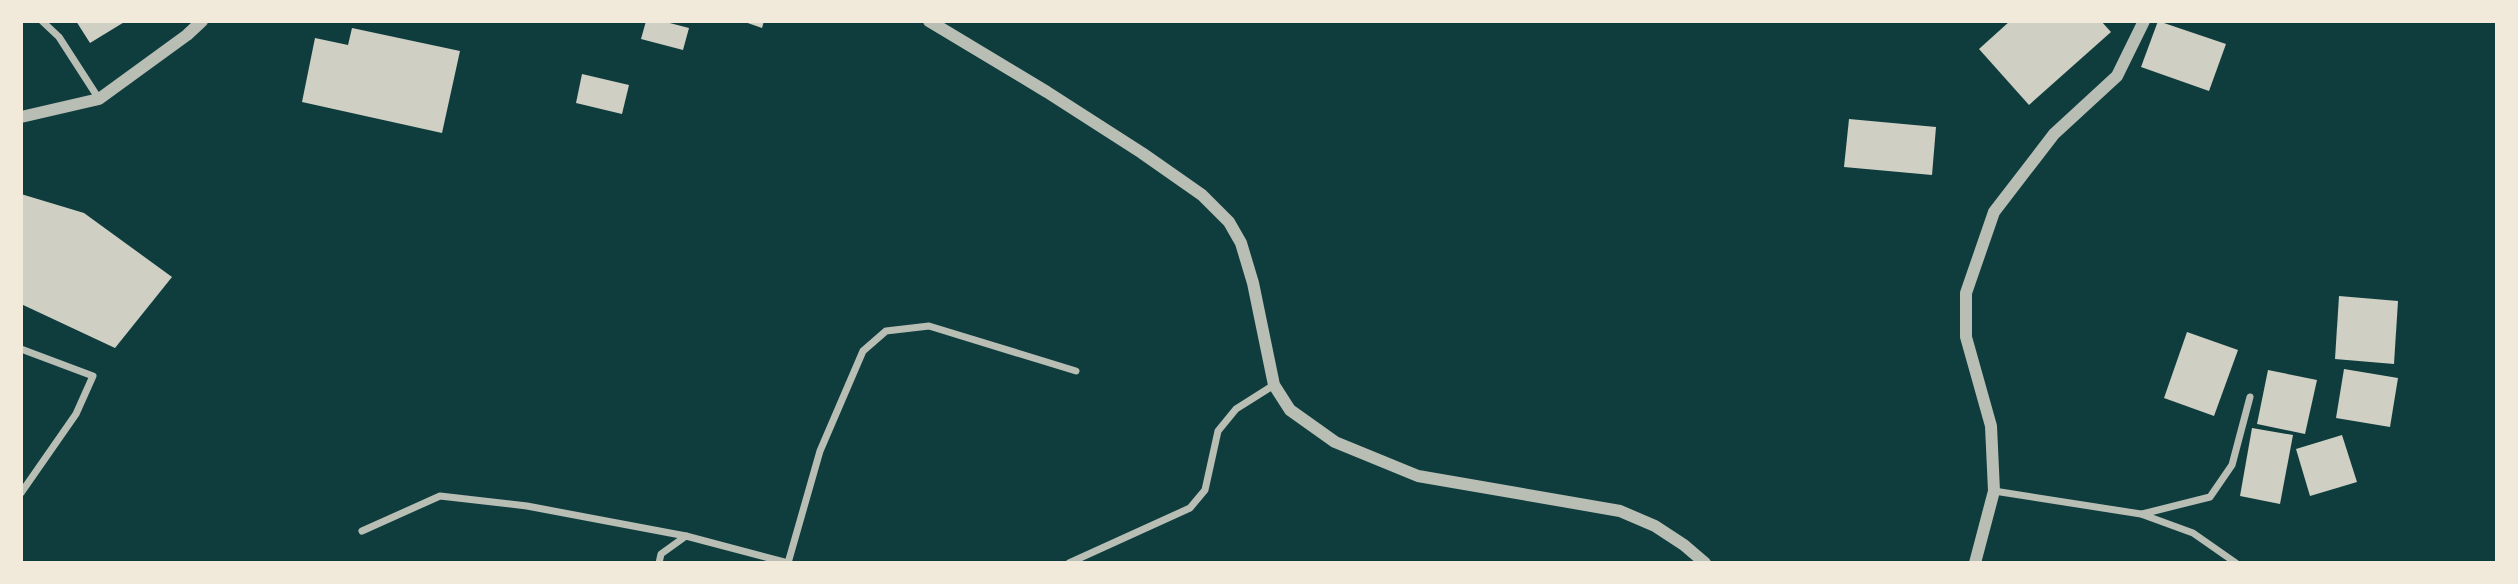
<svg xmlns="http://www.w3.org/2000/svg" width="2518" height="584" viewBox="0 0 2518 584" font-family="Arial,sans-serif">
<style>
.building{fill:#cfcfc3}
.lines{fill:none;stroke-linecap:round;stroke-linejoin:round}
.minor{stroke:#b8beb3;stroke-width:7}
.tertiary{stroke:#b8beb3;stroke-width:12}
</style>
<rect width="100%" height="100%" fill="#0f3d3e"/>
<g class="building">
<path d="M76 21H126L90 43Z"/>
<path d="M646 21H662L689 28 683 50 641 39Z"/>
<path d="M742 21H764L762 28Z"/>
<path d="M2010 21H2101L2111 32 2029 105 1979 49Z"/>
<path d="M2158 21 2226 44 2209 91 2141 67Z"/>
<path d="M352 28 460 51 442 133 302 102 315 38 348 45Z"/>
<path d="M582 74 629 85 622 114 576 103Z"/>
<path d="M1849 119 1936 127 1932 175 1844 167Z"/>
<path d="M21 194 84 213 172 277 115 348 21 304Z"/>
<path d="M2339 296 2398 301 2394 364 2335 359Z"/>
<path d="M2187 332 2238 350 2214 416 2164 398Z"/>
<path d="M2344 369 2398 378 2390 427 2336 418Z"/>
<path d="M2268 370 2317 380 2305 434 2257 424Z"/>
<path d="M2252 428 2293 435 2280 504 2240 496Z"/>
<path d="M2342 435 2357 482 2310 496 2296 449Z"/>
</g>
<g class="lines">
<g class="minor">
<path d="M42 21 59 37 99 99"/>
<path d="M21 349 93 376 76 414 21 493"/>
<path d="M1994 491 2141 514 2193 533 2236 563"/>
<path d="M2142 514 2210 497 2232 465 2250 397"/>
<path d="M362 531 440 496 527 506 686 536"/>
<path d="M659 563 661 554 686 536 788 563 820 451 863 351 886 331 929 326 1076 371"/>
<path d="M1069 563 1190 508 1205 490 1218 431 1236 409 1274 385"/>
</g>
<g class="tertiary">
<path d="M929 21 1047 92 1142 153 1202 195 1229 222 1241 243 1253 283 1274 385 1290 410 1335 442 1418 476 1620 511 1655 526 1684 545 1705 563"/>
<path d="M21 117 99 99 187 35 202 21"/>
<path d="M1975 563 1994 491 1991 426 1966 337V293L1994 212 2054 134 2117 76 2144 21"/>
</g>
</g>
<rect width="2518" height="584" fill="none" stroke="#f1e9da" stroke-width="46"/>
</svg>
